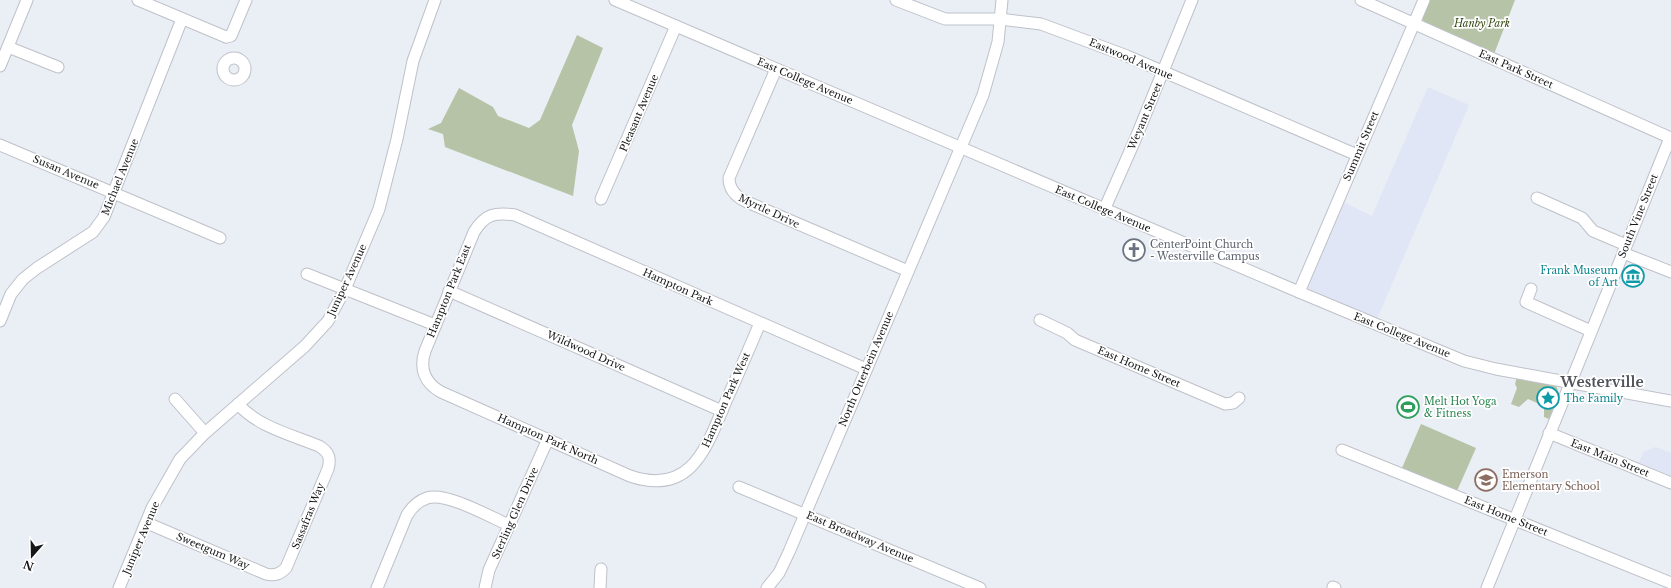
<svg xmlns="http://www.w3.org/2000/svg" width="1671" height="588" viewBox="0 0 1671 588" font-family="'Libre Baskerville',serif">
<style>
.built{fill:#e0e6f5}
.green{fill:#b6c3a6}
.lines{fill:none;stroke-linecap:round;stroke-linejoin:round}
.minor-casing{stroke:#bec1c9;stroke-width:13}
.minor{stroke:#fff;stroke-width:11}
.labels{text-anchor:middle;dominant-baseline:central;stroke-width:3.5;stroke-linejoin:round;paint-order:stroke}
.park-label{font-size:10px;font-style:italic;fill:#334710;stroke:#fff}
.street-label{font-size:10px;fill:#151618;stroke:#fff}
.worship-label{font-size:10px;fill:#5b616d;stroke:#fff;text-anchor:start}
.culture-label{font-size:10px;fill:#0d838f;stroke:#fff;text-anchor:end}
.leisure-label{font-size:10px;fill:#27864d;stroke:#fff;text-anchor:start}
.education-label{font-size:10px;fill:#785e54;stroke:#fff;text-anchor:start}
.district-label{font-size:14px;font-weight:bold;fill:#51545a;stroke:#fff}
</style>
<rect width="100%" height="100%" fill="#eaeef5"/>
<g class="built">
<path d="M1428 87 1469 105 1377 319 1307 288 1343 202 1372 216Z"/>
<path d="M1656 447 1671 453V476L1639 463 1643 452Z"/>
</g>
<g class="green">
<path d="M1430 0H1515L1494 54 1424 22 1422 18Z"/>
<path d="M577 35 603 48 572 125 579 151 573 196 445 147 443 134 428 129 441 123 459 88 493 107 498 116 529 128 540 120Z"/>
<path d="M1517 377 1556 385 1559 394 1549 419 1544 417V406L1528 399 1519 407 1511 404 1517 388 1515 384Z"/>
<path d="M1421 424 1476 448 1457 491 1402 468Z"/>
</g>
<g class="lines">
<g class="minor-casing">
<g id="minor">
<path d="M138 0 226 37"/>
<path d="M615 0 1299 292 1464 361 1496 369 1671 401"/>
<path d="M896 0 945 19H1000L1041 24 1127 56 1357 155"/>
<path d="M1361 0 1671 138"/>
<path d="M226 37 231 36 246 0"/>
<path d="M8 47 58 67"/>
<circle cx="234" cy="69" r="11"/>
<path d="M0 66 27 0"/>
<path d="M776 69 729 178C729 190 736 197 747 202L908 271"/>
<path d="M0 145 220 238"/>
<path d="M1537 198 1582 218 1593 231 1626 245"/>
<path d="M601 199 676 26"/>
<path d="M1104 210 1135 140 1192 0"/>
<path d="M1623 253 1671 272"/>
<path d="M307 274 435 325"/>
<path d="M1531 289 1526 302 1591 331"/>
<path d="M449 291 722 411"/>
<path d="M1299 292 1424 0"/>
<path d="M1040 320 1067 333 1075 340 1225 404 1233 403 1239 398"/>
<path d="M0 321 11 294 23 279 37 268 93 232 104 217 182 19"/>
<path d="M760 323C749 349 738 375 726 401 707 446 692 497 630 476L441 392C425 383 419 369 425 351L474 232C485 214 495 212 515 215L866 369"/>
<path d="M175 399 205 433"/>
<path d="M1549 433 1671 483"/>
<path d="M1342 450 1671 583"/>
<path d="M739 487 980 588"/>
<path d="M147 523 266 574C275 576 280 574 286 568L328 469C331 458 329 452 319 446 292 435 258 427 238 404"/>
<path d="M1333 587 1335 588"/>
<path d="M119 588 152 508 180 459 205 433 305 346 328 321 345 289 379 209 397 139 413 61 435 0"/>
<path d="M377 588 407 515C412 507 418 501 427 498 447 492 490 517 509 525"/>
<path d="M485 588 489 570 548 439"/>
<path d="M600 588 601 569"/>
<path d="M767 588 779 573 789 552 983 95 998 42 1002 0"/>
<path d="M1487 588 1670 138"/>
</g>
</g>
<use href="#minor" class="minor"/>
</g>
<defs>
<g id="church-ring" transform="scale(1.15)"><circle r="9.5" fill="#fff" stroke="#6b7280" stroke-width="1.5"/><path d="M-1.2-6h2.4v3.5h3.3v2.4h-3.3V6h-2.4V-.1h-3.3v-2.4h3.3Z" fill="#6b7280"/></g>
<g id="museum-ring" transform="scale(1.15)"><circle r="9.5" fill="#fff" stroke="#0f9aa8" stroke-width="1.5"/><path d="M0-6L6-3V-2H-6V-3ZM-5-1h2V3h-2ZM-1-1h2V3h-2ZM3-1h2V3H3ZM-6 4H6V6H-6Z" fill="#0f9aa8"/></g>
<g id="sight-ring" transform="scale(1.15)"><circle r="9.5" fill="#fff" stroke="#0f9aa8" stroke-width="1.5"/><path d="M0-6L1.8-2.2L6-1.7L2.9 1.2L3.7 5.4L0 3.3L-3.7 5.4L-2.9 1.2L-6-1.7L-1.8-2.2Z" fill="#0f9aa8"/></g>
<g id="stadium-ring" transform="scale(1.15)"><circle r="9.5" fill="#fff" stroke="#2e9e5b" stroke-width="1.5"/><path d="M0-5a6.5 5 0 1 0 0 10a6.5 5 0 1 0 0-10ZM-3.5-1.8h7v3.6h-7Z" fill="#2e9e5b"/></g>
<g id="school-ring" transform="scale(1.15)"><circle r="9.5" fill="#fff" stroke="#8d6e63" stroke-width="1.5"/><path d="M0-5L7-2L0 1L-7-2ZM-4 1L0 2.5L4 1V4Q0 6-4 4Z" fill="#8d6e63"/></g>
</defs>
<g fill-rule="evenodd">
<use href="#church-ring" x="1134" y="250"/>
<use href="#museum-ring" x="1633" y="276"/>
<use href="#sight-ring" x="1548" y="398"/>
<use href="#stadium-ring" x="1408" y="407"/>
<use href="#school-ring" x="1486" y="480"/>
</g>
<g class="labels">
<g class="park-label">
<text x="1482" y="23">Hanby Park</text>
</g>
<g class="street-label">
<text transform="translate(1131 59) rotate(23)">Eastwood Avenue</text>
<text transform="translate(1516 69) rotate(24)">East Park Street</text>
<text transform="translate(805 81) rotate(23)">East College Avenue</text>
<text transform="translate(639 113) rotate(-67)">Pleasant Avenue</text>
<text transform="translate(1145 116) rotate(-67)">Weyant Street</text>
<text transform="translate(1361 146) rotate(-67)">Summit Street</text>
<text transform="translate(66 172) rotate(23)">Susan Avenue</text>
<text transform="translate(120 177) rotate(-68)">Michael Avenue</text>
<text transform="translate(1103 209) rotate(23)">East College Avenue</text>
<text transform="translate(769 211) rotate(25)">Myrtle Drive</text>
<text transform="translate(1638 216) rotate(-68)">South Vine Street</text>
<text transform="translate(347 280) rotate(-65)">Juniper Avenue</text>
<text transform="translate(678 287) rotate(24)">Hampton Park</text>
<text transform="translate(449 291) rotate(-68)">Hampton Park East</text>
<text transform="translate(1402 335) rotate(22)">East College Avenue</text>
<text transform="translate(586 351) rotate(24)">Wildwood Drive</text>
<text transform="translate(1139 367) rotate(23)">East Home Street</text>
<text transform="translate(866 369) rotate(-67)">North Otterbein Avenue</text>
<text transform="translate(726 400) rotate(-66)">Hampton Park West</text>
<text transform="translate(548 439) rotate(24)">Hampton Park North</text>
<text transform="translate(1610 458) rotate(22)">East Main Street</text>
<text transform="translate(515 513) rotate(-66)">Sterling Glen Drive</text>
<text transform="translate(308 516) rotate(-68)">Sassafras Way</text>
<text transform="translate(1506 516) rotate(22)">East Home Street</text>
<text transform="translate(860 537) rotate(23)">East Broadway Avenue</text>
<text transform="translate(141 538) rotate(-67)">Juniper Avenue</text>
<text transform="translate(213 551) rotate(23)">Sweetgum Way</text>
</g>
<g class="worship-label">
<text x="1150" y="244">CenterPoint Church<tspan x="1150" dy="12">- Westerville Campus</tspan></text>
</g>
<g class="culture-label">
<text x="1618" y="270">Frank Museum<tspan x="1618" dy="12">of Art</tspan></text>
<text x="1564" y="398" text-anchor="start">The Family</text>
</g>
<g class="leisure-label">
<text x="1424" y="401">Melt Hot Yoga<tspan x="1424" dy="12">&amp; Fitness</tspan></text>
</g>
<g class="education-label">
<text x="1502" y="474">Emerson<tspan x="1502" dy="12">Elementary School</tspan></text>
</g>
<g class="district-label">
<text x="1602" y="382">Westerville</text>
</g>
</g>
<g transform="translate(32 556) rotate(200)" stroke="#ffffff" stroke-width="3" paint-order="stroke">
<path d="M0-3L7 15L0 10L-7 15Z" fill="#151618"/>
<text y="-6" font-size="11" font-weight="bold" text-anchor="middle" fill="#151618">N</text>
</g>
</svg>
